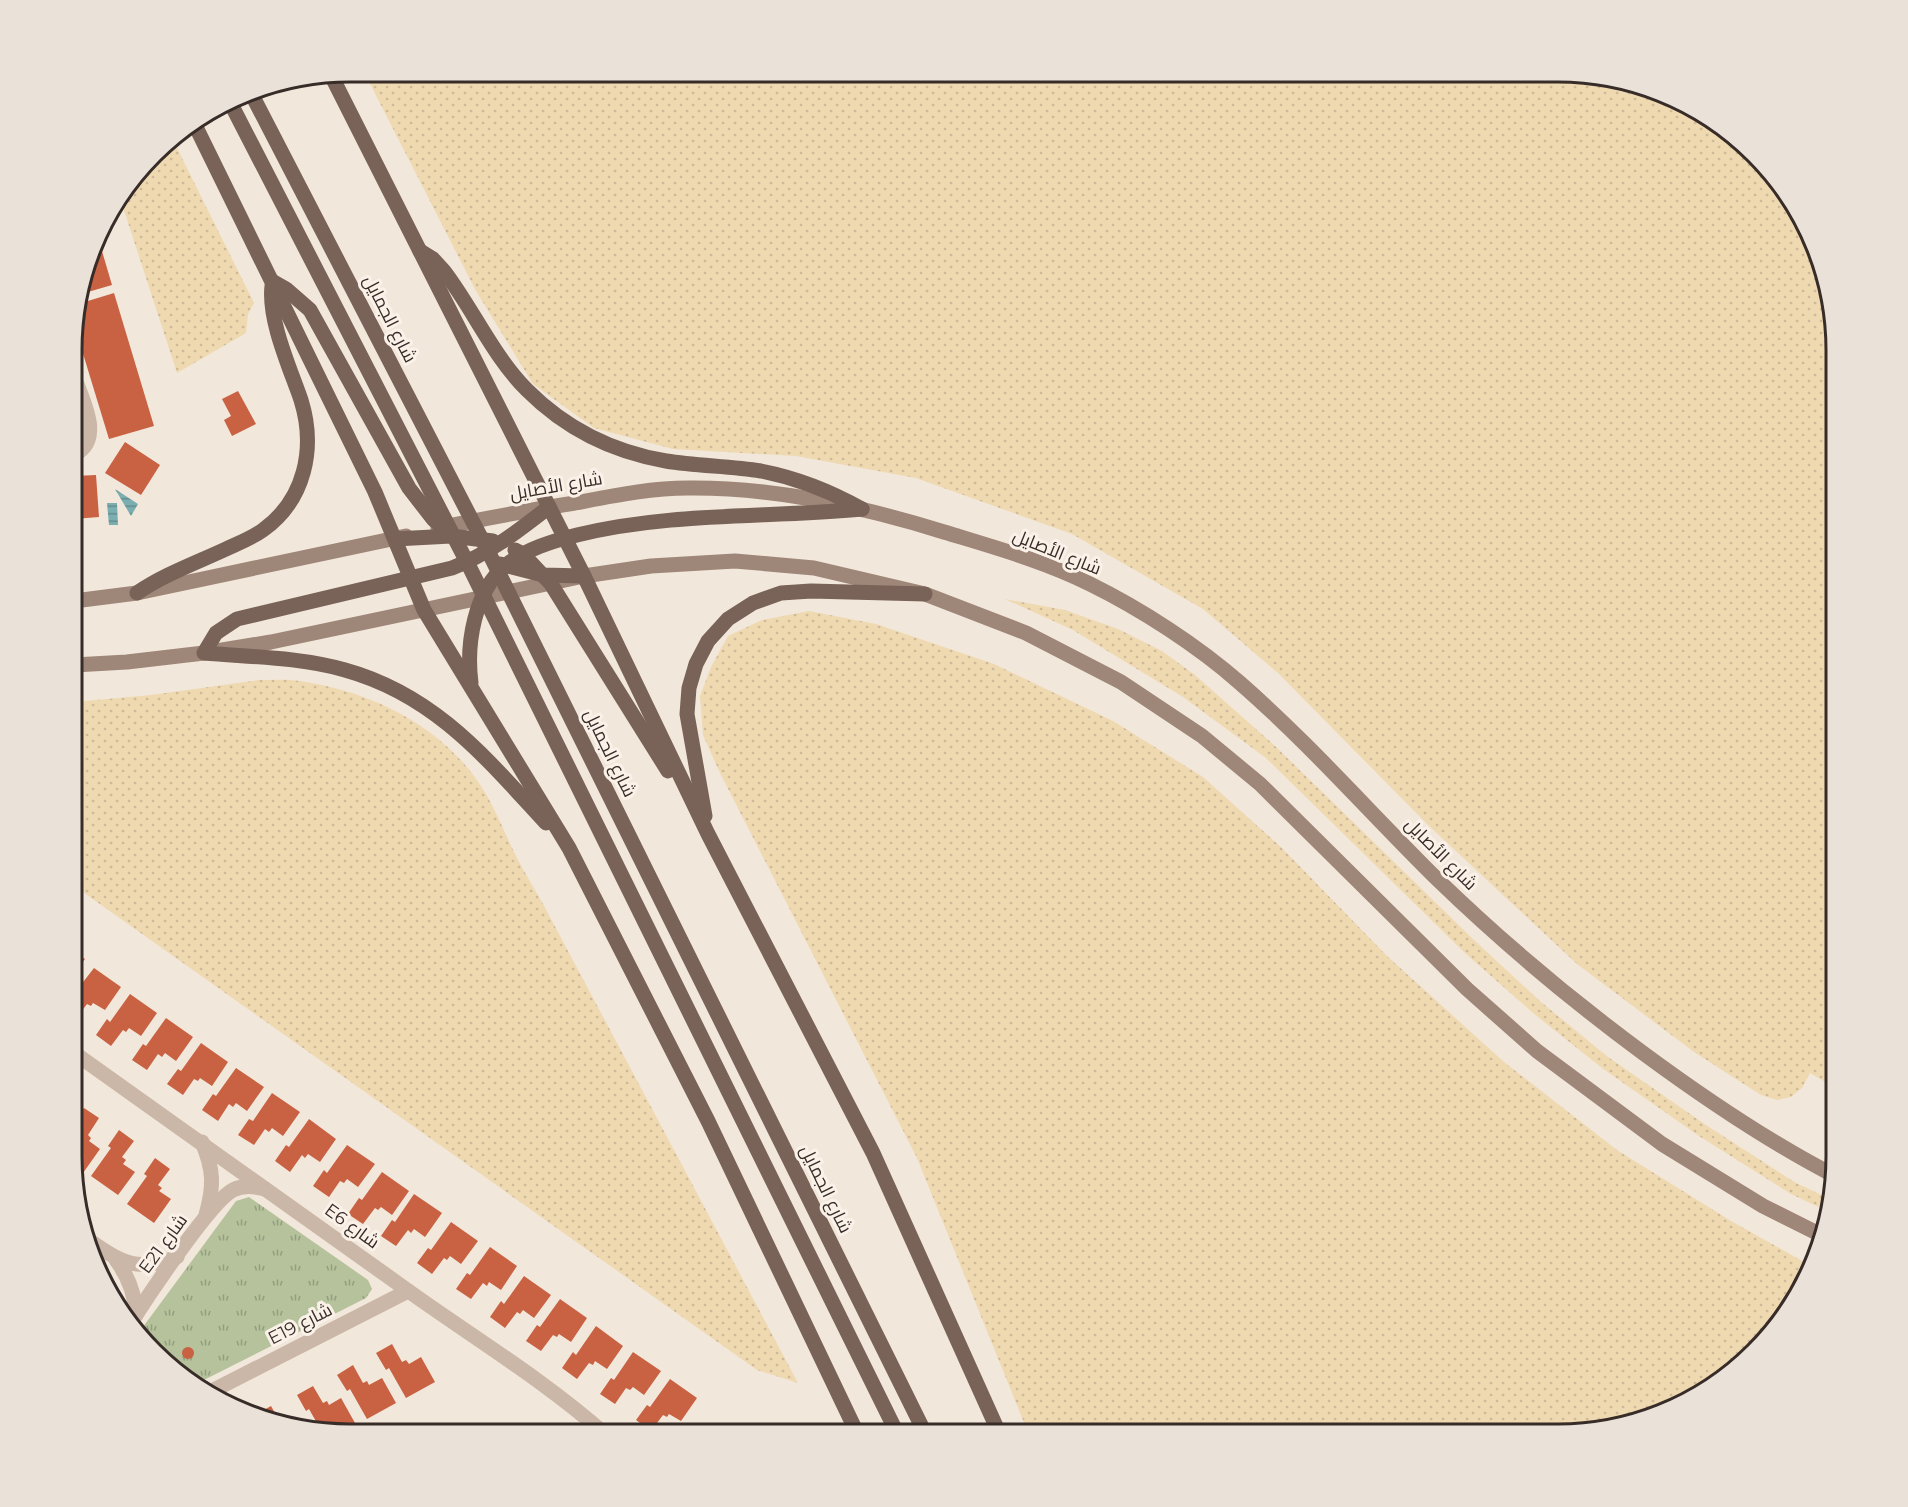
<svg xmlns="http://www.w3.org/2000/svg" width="1908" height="1507" viewBox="0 0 1908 1507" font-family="Montserrat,Cairo,sans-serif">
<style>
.sand{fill:url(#sand-dots)}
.park{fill:url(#park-tufts)}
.water{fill:url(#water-rules)}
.building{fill:#c86243}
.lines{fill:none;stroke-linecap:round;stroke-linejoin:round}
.minor{stroke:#cbb7a7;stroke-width:15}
.secondary{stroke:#9e8678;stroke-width:15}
.primary{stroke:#796358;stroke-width:15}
.primary-bridge{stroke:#796358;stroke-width:15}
.labels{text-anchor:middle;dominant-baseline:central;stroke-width:6;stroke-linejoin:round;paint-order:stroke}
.street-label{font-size:18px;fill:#372c28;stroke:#faf1e8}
.rim{fill:none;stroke:#372c28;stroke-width:3}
</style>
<defs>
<pattern id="sand-dots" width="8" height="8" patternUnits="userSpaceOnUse" patternTransform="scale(1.5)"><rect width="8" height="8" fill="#efd9b1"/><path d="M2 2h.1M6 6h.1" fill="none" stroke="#ceba98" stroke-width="1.8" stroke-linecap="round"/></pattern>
<pattern id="park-tufts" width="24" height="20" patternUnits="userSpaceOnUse" patternTransform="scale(1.5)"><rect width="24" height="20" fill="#b5c29b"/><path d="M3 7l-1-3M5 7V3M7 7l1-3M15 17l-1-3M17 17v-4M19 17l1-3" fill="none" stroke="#949e7e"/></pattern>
<pattern id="water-rules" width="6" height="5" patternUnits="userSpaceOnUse" patternTransform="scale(1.5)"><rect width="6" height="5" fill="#7aaeb0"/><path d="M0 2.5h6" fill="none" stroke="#658e8f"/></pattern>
</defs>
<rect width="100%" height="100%" fill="#f2e7db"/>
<g class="sand">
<path d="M364 72 1575 73 1664 93 1741 141 1807 228 1836 351 1835 1088 1810 1073 1802 1088 1791 1097 1777 1100 1761 1095 1694 1052 1577 964 1427 824 1278 673 1203 609 1072 534 916 478 796 456 673 449 594 428 533 384 476 291Z"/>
<path d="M172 138 254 303 248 314 246 333 177 373 120 198 167 141Z"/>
<path d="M1005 599 1065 610 1118 629 1162 651 1195 675 1275 746 1475 941 1541 1002 1608 1057 1706 1125 1796 1183 1830 1199 1827 1211 1791 1194 1699 1136 1602 1068 1533 1013 1465 953 1266 758 1183 697 1073 630Z"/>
<path d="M809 611 876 624 994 664 1113 721 1203 777 1281 847 1387 956 1504 1062 1617 1150 1731 1221 1813 1267 1767 1340 1664 1414 1557 1435H1029L917 1158 720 773 703 735 700 696 711 667 728 636 762 620Z"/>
<path d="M259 680C273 680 287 679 300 681 374 692 447 728 486 794 497 813 506 836 516 856 524 872 534 888 543 904L798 1383 757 1370 73 885 74 702 151 695Z"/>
</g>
<path class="park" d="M249 1197 368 1280 372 1289 366 1298 196 1384 167 1366 140 1331 236 1201Z"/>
<g class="water">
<path d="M115 489 138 504 131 516Z"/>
<path d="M117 503 118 525H109L107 503Z"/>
</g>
<g class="building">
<path d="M99 241 112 285 81 294 86 280Z"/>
<path d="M114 293 154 426 109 439 74 324V314L78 304Z"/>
<path d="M238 391 256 424 232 436 224 420 231 416 222 399Z"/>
<path d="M125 442 160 465 141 495 105 473Z"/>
<path d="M96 475 99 517 74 519V476Z"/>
<path d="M73 951 85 959 73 975Z"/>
<path d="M94 968 121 987 105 1010 93 1003 91 1006 87 1004 75 1020 73 1018V995Z"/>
<path d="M130 994 157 1013 141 1036 129 1028 126 1032 123 1030 111 1046 96 1035 107 1019 110 1022Z"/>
<path d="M166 1018 193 1037 176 1061 165 1053 162 1057 158 1054 147 1070 132 1060 143 1044 146 1046Z"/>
<path d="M201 1043 228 1062 212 1086 200 1078 198 1081 194 1079 183 1095 167 1084 178 1069 181 1071Z"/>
<path d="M236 1068 264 1087 247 1111 236 1103 233 1107 229 1104 218 1121 202 1110 213 1094 216 1096Z"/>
<path d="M272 1093 300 1112 283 1136 272 1128 269 1132 265 1129 254 1145 238 1135 249 1119 253 1121Z"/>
<path d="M84 1108 99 1118 88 1135 91 1138 89 1141 100 1149 83 1173 73 1165V1130L76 1125 73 1123Z"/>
<path d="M309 1119 336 1139 320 1162 308 1154 305 1158 302 1155 290 1172 275 1161 286 1145 289 1147Z"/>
<path d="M119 1130 134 1141 122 1157 126 1160 123 1164 135 1172 118 1195 91 1176 111 1148 108 1146Z"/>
<path d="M347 1145 375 1164 358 1187 347 1179 344 1183 340 1181 329 1197 313 1186 324 1170 327 1173Z"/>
<path d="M155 1158 170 1169 158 1185 162 1188 159 1191 171 1199 154 1223 127 1204 147 1176 144 1174Z"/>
<path d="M382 1172 409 1191 392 1215 381 1207 378 1210 375 1208 363 1224 348 1214 359 1198 362 1200Z"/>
<path d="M414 1194 442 1213 425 1237 414 1229 411 1233 408 1230 396 1246 381 1236 392 1220 395 1222Z"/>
<path d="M451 1222 478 1241 461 1264 450 1256 447 1260 444 1258 432 1274 417 1263 428 1248 431 1250Z"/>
<path d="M490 1247 517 1266 501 1290 489 1282 487 1286 483 1283 471 1299 456 1289 467 1273 470 1275Z"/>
<path d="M524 1276 551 1295 534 1318 523 1310 520 1314 517 1312 505 1328 490 1317 501 1301 504 1304Z"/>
<path d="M560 1299 587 1318 571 1342 559 1334 557 1337 553 1335 541 1351 526 1341 537 1325 540 1327Z"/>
<path d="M596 1326 623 1346 607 1369 595 1361 593 1365 589 1363 577 1379 562 1368 573 1352 576 1355Z"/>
<path d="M392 1344 402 1362 406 1360 409 1364 421 1357 435 1382 406 1398 389 1368 386 1370 376 1353Z"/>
<circle cx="188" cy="1353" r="6"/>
<path d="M633 1352 661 1371 644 1395 633 1387 630 1390 626 1388 615 1404 600 1394 611 1378 614 1380Z"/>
<path d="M353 1365 363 1383 367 1381 369 1385 382 1378 396 1403 367 1419 350 1389 347 1391 337 1375Z"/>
<path d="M670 1379 697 1398 681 1421 669 1414 667 1417 663 1415 651 1431 636 1420 647 1405 650 1407Z"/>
<path d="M313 1386 323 1403 327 1401 329 1405 341 1398 355 1423 335 1434 322 1432 309 1409 306 1411 297 1395Z"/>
<path d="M271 1406 280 1422 253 1416Z"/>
<path d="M299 1419 304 1428 289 1424Z"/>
</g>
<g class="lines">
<g class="minor">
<path d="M74 455C105 439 82 400 74 376"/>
<path d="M73 1052C185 1131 295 1211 407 1290 474 1338 544 1380 606 1435"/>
<path d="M202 1142C214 1170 214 1186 206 1215"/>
<path d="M90 1241C123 1264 138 1272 177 1257"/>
<path d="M116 1260C129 1277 135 1294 136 1315"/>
<path d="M132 1321C148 1296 211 1201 233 1190 243 1185 254 1186 265 1189"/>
<path d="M210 1392 408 1291"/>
</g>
<g class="secondary">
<path d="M438 528C483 519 529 510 575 503 612 496 650 488 688 488 775 487 861 506 944 532 993 547 1044 561 1090 584 1141 609 1198 646 1240 683 1310 744 1371 814 1437 879 1502 942 1570 999 1643 1053 1704 1098 1767 1141 1835 1176"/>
<path d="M74 601 137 593 406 536"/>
<path d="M74 665 127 662 204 653 271 642 584 576 651 566 735 561 814 568 925 594 1026 633 1121 682 1202 736 1260 784 1467 989 1537 1051 1662 1144 1763 1206 1821 1235"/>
</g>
<g class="primary">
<path d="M331 75 584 576 708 834 873 1153 1000 1435"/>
<path d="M195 125 375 492 424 610 569 848 708 1121 858 1435"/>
<path d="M420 251 433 259 444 271C473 309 493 356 527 390 565 428 613 452 666 461 697 466 730 466 761 471 797 478 830 491 862 509"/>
<path d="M272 281 286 289 310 310 409 488 433 519 456 539"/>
<path d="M395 539 451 536 493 541"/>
<path d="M515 550 523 554 551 584 668 771"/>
<path d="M500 564 543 575 584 576"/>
<path d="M137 593C165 574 196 563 226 549 239 543 252 538 263 530 305 500 316 448 301 400 290 368 268 320 272 286"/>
<path d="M471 683C466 644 474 592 506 565 526 549 553 541 577 535 671 512 767 518 862 509"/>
<path d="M705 816 687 714 689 688 696 664 708 641 728 619 753 603 781 593 811 591 925 594"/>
<path d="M546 823C486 758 435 695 345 670 300 657 250 657 204 653L216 633 237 619 452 568C489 554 518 531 549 507"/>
</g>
<g class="primary-bridge">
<path d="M251 93 491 557 926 1435"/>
<path d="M231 104 470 568 898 1435"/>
</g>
</g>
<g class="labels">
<g class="street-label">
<text transform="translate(390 319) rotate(63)">شارع الجمايل</text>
<text transform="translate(556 486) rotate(-10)">شارع الأصايل</text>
<text transform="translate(1057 552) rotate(22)">شارع الأصايل</text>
<text transform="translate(610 753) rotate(64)">شارع الجمايل</text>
<text transform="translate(1441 854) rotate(45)">شارع الأصايل</text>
<text transform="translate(826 1189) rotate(64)">شارع الجمايل</text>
<text transform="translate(352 1226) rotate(36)">E6 شارع</text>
<text transform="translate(163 1244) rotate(-54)">E21 شارع</text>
<text transform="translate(300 1324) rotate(-27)">E19 شارع</text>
</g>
</g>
<path d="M0 0H1908V1507H0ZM350 82H1558A268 268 0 0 1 1826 350V1156A268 268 0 0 1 1558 1424H350A268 268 0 0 1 82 1156V350A268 268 0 0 1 350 82Z" fill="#eae1d9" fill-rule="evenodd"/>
<path class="rim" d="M350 82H1558A268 268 0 0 1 1826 350V1156A268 268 0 0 1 1558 1424H350A268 268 0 0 1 82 1156V350A268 268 0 0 1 350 82Z"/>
</svg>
